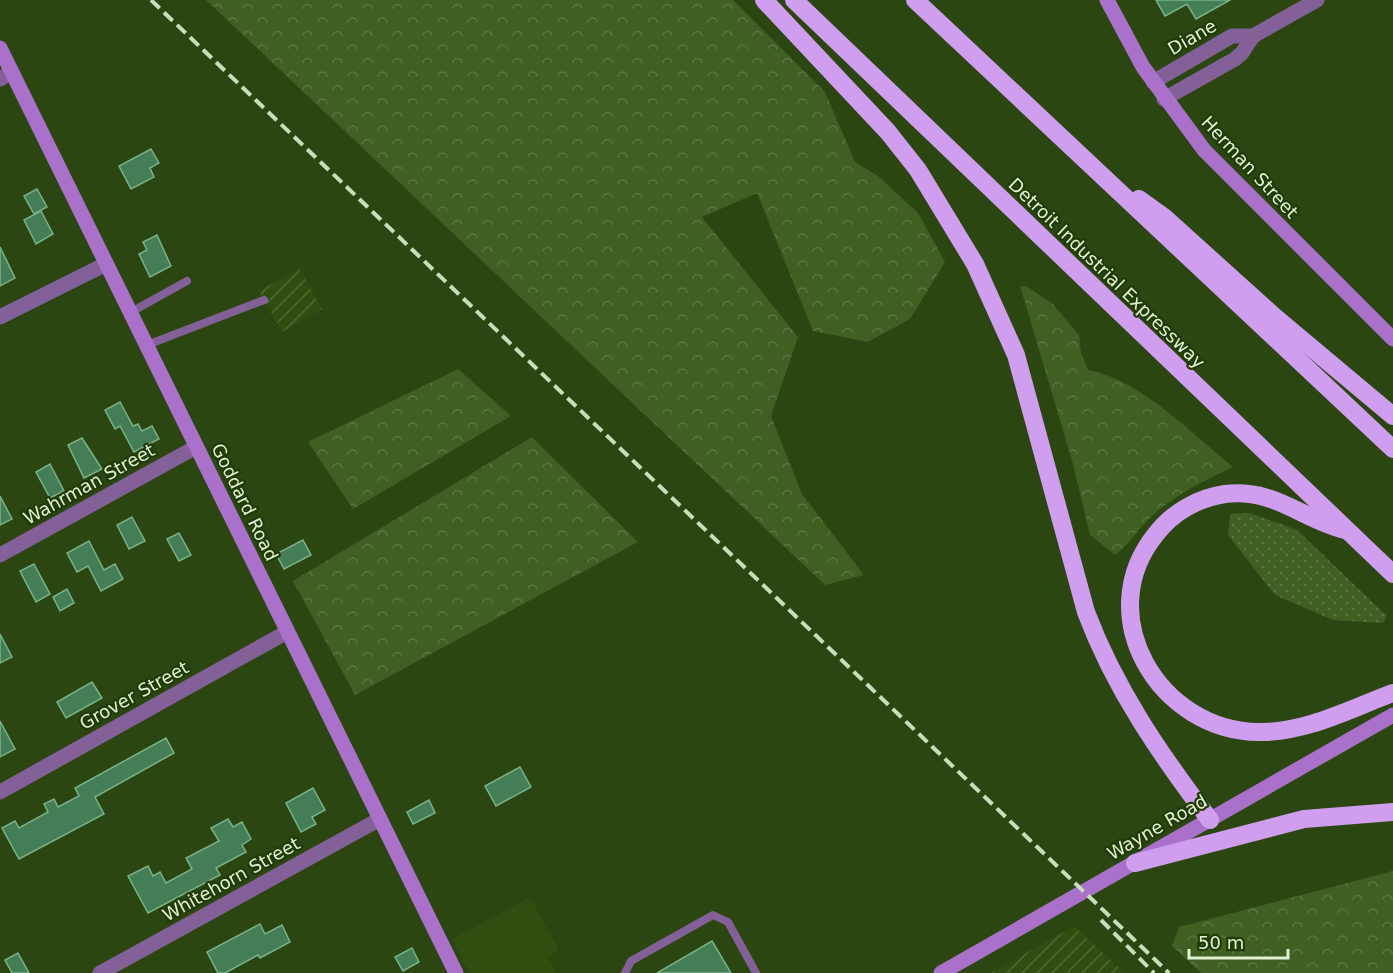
<svg xmlns="http://www.w3.org/2000/svg" width="1393" height="973" viewBox="0 0 1393 973" font-family="'DejaVu Sans',sans-serif">
<style>
.built{fill:#2f4e10}
.industrial{fill:url(#industrial-furrows)}
.grass{fill:url(#grass-dots)}
.forest{fill:url(#forest-crowns)}
.building{fill:#457d56;stroke:#79b389;stroke-width:1.5}
.lines{fill:none;stroke-linecap:round;stroke-linejoin:round}
.lane{stroke:#836097;stroke-width:8}
.street{stroke:#836097;stroke-width:15}
.secondary{stroke:#a971c9;stroke-width:15}
.highway{stroke:#d09eee;stroke-width:18}
.rail{stroke:#c9dcbb;stroke-width:4;stroke-dasharray:12 6;stroke-linecap:butt}
.labels{text-anchor:middle;dominant-baseline:central;stroke-width:4.5;stroke-linejoin:round;paint-order:stroke}
.street-label{font-size:18px;fill:#e1f2d5;stroke:#213b03}
</style>
<defs>
<pattern id="industrial-furrows" width="10" height="10" patternUnits="userSpaceOnUse" patternTransform="scale(1.5)"><rect width="10" height="10" fill="#2f4e10"/><path d="M-1 1l2-2M0 10L10 0M9 11l2-2" fill="none" stroke="#4d6832"/></pattern>
<pattern id="grass-dots" width="8" height="8" patternUnits="userSpaceOnUse" patternTransform="scale(1.5)"><rect width="8" height="8" fill="#3f5f23"/><path d="M2 2h.1M6 6h.1" fill="none" stroke="#5a7642" stroke-width="1.8" stroke-linecap="round"/></pattern>
<pattern id="forest-crowns" width="20" height="18" patternUnits="userSpaceOnUse" patternTransform="scale(1.5)"><rect width="20" height="18" fill="#3f5f23"/><path d="M2 6a3 3 0 1 1 6 0M12 15a3 3 0 1 1 6 0" fill="none" stroke="#5a7642"/></pattern>
</defs>
<rect width="100%" height="100%" fill="#2b4610"/>
<path class="built" d="M530 897 559 950 548 957 556 973H469L452 939Z"/>
<g class="industrial">
<path d="M299 268 322 309 282 332 259 291Z"/>
<path d="M1074 926 1125 973H991Z"/>
</g>
<path class="grass" d="M1250 513 1297 530 1387 616 1383 623 1333 620 1275 595 1228 535 1230 514Z"/>
<g class="forest">
<path d="M206 0H733L825 92 855 162 878 176 918 213 945 262 910 319 868 342 813 331 757 193 702 217 798 337 771 416 802 494 864 575 825 585Z"/>
<path d="M1020 286H1026L1053 304 1079 335 1081 353 1088 370C1140 379 1192 434 1233 467 1205 481 1176 494 1153 515 1139 527 1131 543 1115 555L1090 535 1073 464Z"/>
<path d="M458 369 511 416 353 509 308 442Z"/>
<path d="M532 437 638 542 355 695 293 581Z"/>
<path d="M1393 871V973H1201L1172 946 1179 927Z"/>
</g>
<g class="building">
<path d="M1156 0H1230L1196 19 1187 4 1165 16Z"/>
<path d="M151 149 159 163 150 168 154 177 131 189 119 166Z"/>
<path d="M37 189 47 207 34 214 24 196Z"/>
<path d="M41 211 53 234 36 244 24 220Z"/>
<path d="M157 235 171 266 150 277 139 254 147 250 143 242Z"/>
<path d="M0 247 15 278 0 286Z"/>
<path d="M120 402 133 426 138 424 142 431 152 426 159 439 134 452 120 426 115 429 105 410Z"/>
<path d="M82 438 102 469 84 478 68 445Z"/>
<path d="M50 464 64 491 50 498 36 472Z"/>
<path d="M0 496 12 519 0 525Z"/>
<path d="M132 517 145 541 129 549 117 525Z"/>
<path d="M179 533 191 555 179 561 167 539Z"/>
<path d="M303 540 311 555 284 569 276 554Z"/>
<path d="M89 541 104 570 115 564 123 579 101 591 88 566 77 572 67 553Z"/>
<path d="M34 564 50 594 36 602 20 571Z"/>
<path d="M67 589 74 603 60 611 53 597Z"/>
<path d="M0 634 12 657 0 663Z"/>
<path d="M92 682 102 698 66 718 57 702Z"/>
<path d="M0 721 15 749 0 757Z"/>
<path d="M166 738 174 753 95 797 104 814 19 859 2 828 15 821 19 828 48 812 44 804 54 799 58 807 79 796 75 788Z"/>
<path d="M520 767 531 787 496 806 485 786Z"/>
<path d="M313 788 325 810 312 817 316 824 301 832 286 803Z"/>
<path d="M429 800 435 813 413 824 407 812Z"/>
<path d="M228 819 233 827 242 822 251 839 242 845 246 852 216 868 220 875 148 913 128 876 148 866 153 876 160 872 166 883 192 869 186 858 219 841 211 828Z"/>
<path d="M260 924 265 934 282 925 290 942 260 958 258 955 225 973H218L207 952Z"/>
<path d="M712 941 731 973H657Z"/>
<path d="M412 948 419 962 403 971 395 957Z"/>
<path d="M18 953 29 973H12L5 960Z"/>
</g>
<g class="lines">
<g class="lane">
<path d="M131 312 187 281"/>
<path d="M147 345 264 300"/>
<path d="M625 973 631 961 713 915 728 922 756 973"/>
</g>
<g class="street">
<path d="M0 79 12 72"/>
<path d="M1153 82 1232 36H1254"/>
<path d="M1164 99 1235 59 1242 53 1253 36 1317 0"/>
<path d="M0 317 106 264"/>
<path d="M0 555 196 447"/>
<path d="M0 792 287 632"/>
<path d="M100 973 380 819"/>
</g>
<g class="secondary">
<path d="M1107 0 1143 67 1204 150 1393 339"/>
<path d="M0 48 456 973"/>
<path d="M941 973 1393 715"/>
</g>
<g class="highway">
<path d="M764 0 888 132 918 170 975 264 1016 355 1086 612C1115 689 1160 754 1210 820"/>
<path d="M794 0 1393 574"/>
<path d="M915 0 1393 449"/>
<path d="M1139 199 1164 217 1276 318 1393 416"/>
<path d="M1345 530C1301 519 1275 488 1225 494 1198 498 1173 512 1156 534 1090 615 1159 731 1259 732 1305 733 1350 709 1393 693"/>
<path d="M1135 863 1304 819 1393 812"/>
</g>
<g class="rail">
<path d="M151 0 1169 973"/>
<path d="M1101 920 1154 973"/>
</g>
</g>
<g class="labels">
<g class="street-label">
<text transform="translate(1192 37) rotate(-30)">Diane</text>
<text transform="translate(1250 167) rotate(47)">Herman Street</text>
<text transform="translate(1107 273) rotate(44)">Detroit Industrial Expressway</text>
<text transform="translate(89 484) rotate(-29)">Wahrman Street</text>
<text transform="translate(245 502) rotate(64)">Goddard Road</text>
<text transform="translate(134 695) rotate(-29)">Grover Street</text>
<text transform="translate(1157 827) rotate(-30)">Wayne Road</text>
<text transform="translate(231 879) rotate(-29)">Whitehorn Street</text>
</g>
</g>
<path d="M1189 949v9h99v-9" fill="none" stroke="#e1f2d5" stroke-width="3"/>
<text x="1198" y="949" font-size="18" fill="#e1f2d5" stroke="#213b03" stroke-width="4.5" paint-order="stroke">50 m</text>
</svg>
